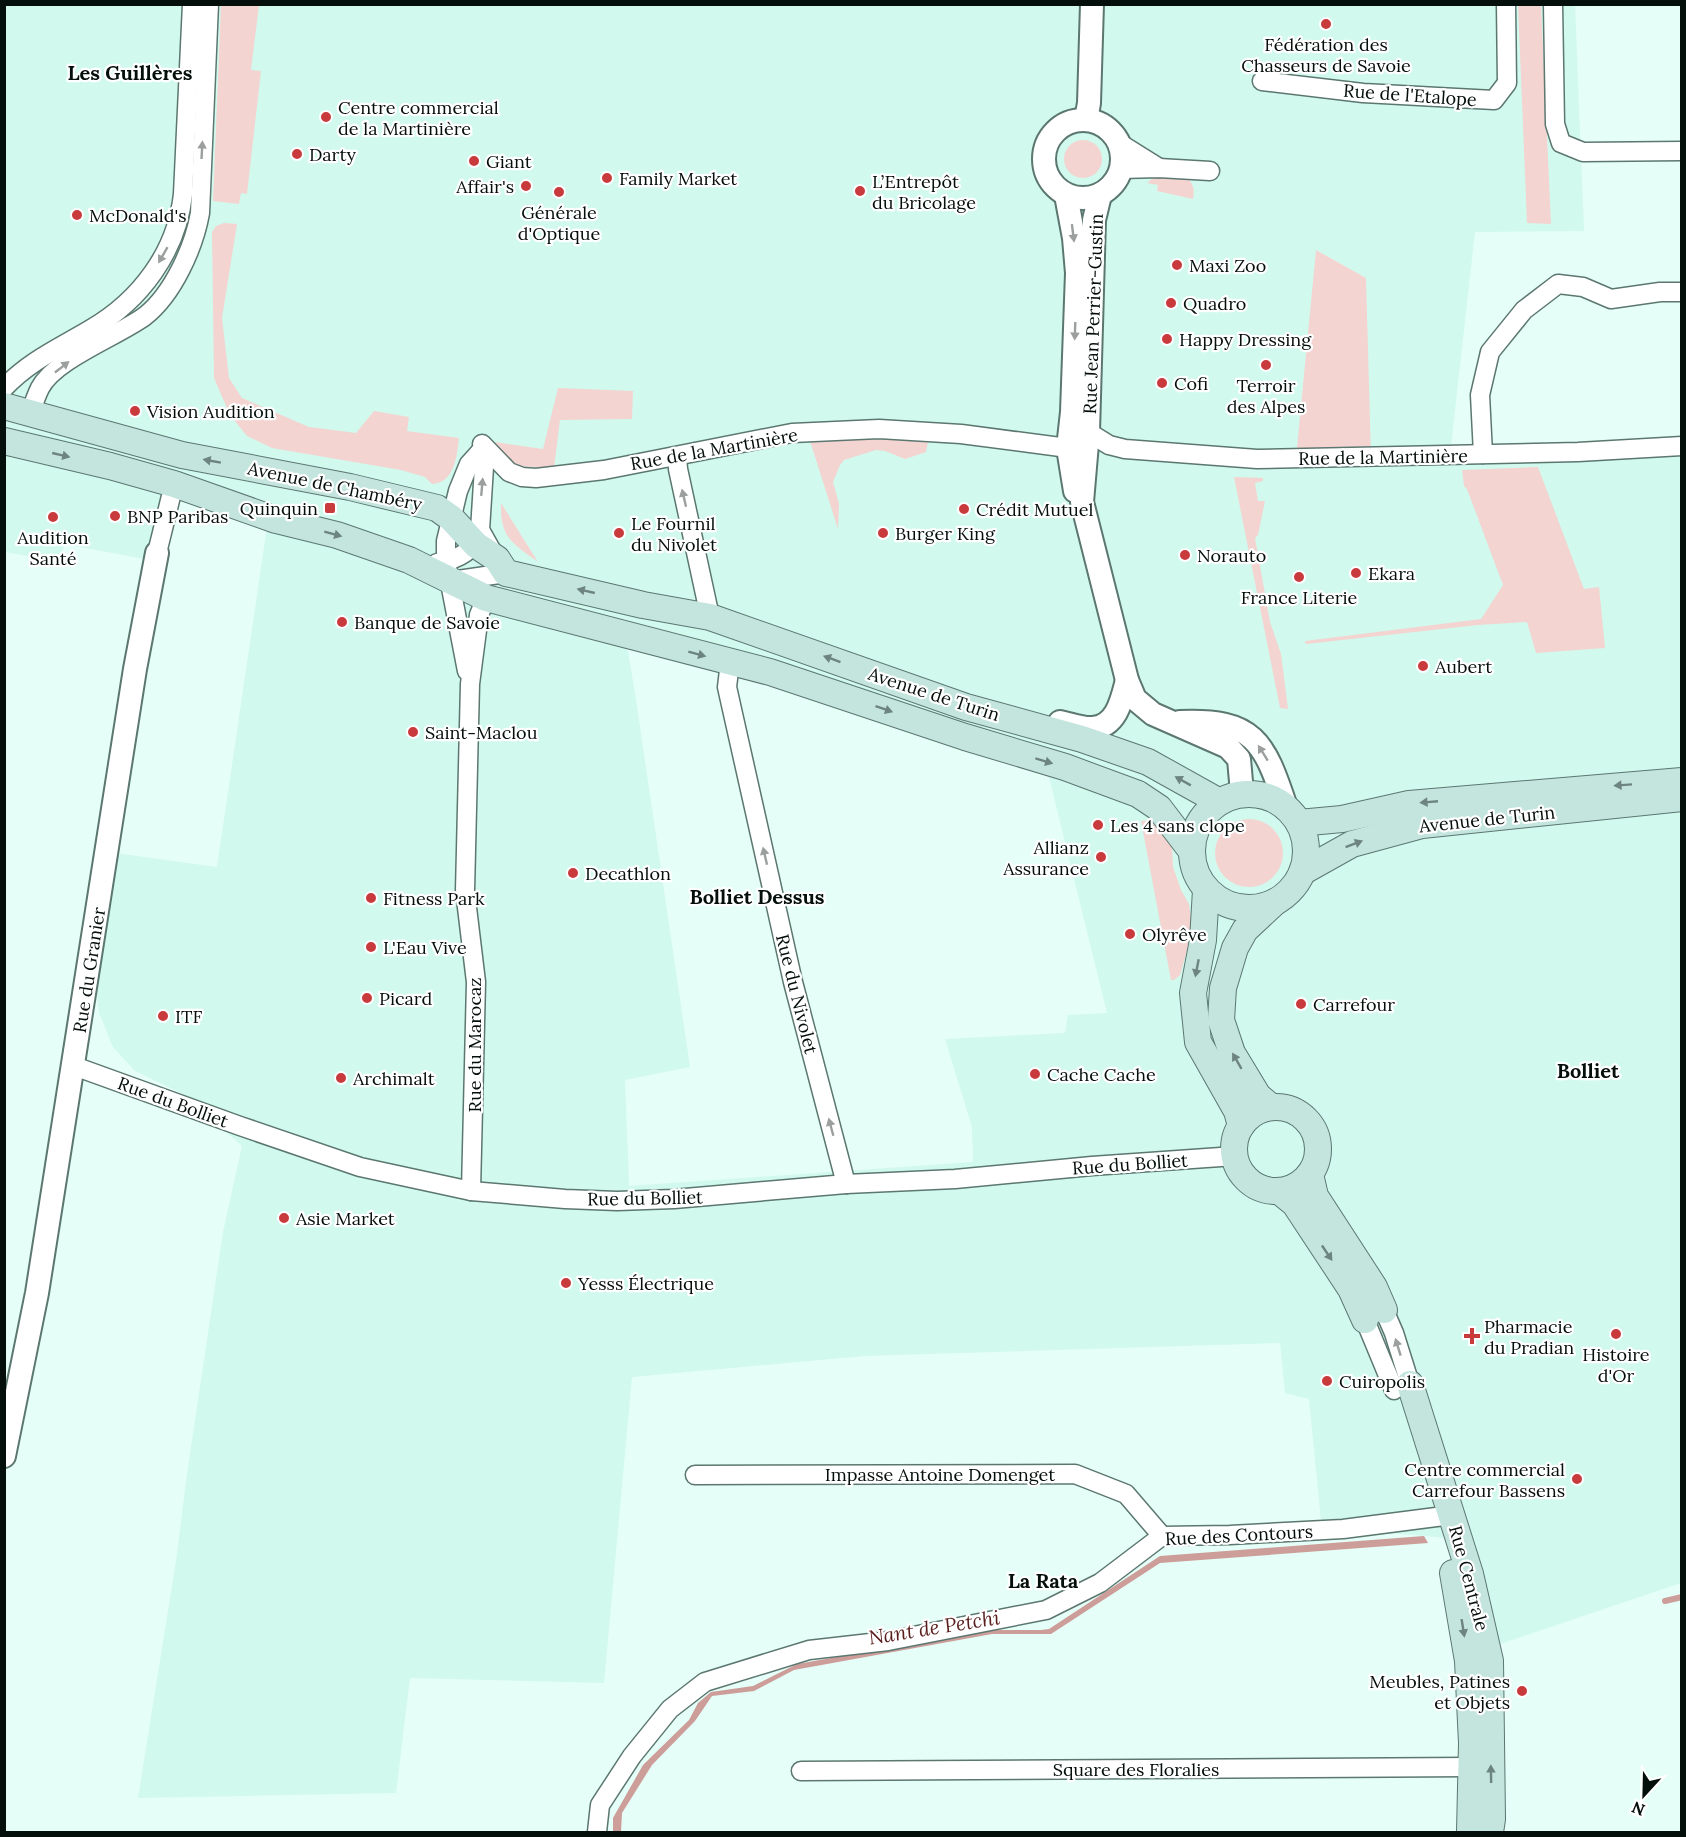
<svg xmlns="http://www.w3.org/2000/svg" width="1686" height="1837" viewBox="0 0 1686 1837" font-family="Lora,serif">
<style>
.built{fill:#d1f9ee;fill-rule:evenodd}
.green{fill:#f4d4d1}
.water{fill:#cc9d99}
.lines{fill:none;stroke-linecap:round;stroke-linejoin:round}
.stream{stroke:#cc9d99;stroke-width:6}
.minor-casing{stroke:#5b7770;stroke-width:21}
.tertiary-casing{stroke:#5b7770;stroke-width:26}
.secondary-casing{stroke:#5b7770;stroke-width:28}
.minor{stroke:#fff;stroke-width:18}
.tertiary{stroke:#fff;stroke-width:22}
.secondary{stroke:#c3e5de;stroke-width:26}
.oneway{fill:#9b9f9d}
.oneway2{fill:#6d847f}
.poi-dot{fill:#c93a3d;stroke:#fff;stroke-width:2}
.labels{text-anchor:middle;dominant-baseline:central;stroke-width:4.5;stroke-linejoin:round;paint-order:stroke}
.poi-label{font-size:18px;fill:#040e0b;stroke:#fff;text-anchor:start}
.street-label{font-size:18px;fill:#040e0b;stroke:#fff}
.neighbourhood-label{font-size:20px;font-weight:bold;fill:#040e0b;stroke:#fff}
.water-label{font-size:20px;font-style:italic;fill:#581e1d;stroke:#fff}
</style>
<rect width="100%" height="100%" fill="#e5fef7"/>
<path class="built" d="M5 5H1575L1584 231 1475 232 1450 455 1681 446V1583L1497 1645 1471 1540 1343 1529 1321 1521 1309 1399 1285 1393 1280 1343 865 1356 632 1377 604 1683 410 1678 396 1793 138 1798 176 1561 186 1481 223 1232 242 1146 183 1094 135 1071 113 1047 99 1013 95 973 115 853 217 867 267 527 166 495 150 560 64 544 60 562 5 552 4 476 7 467H5ZM1318 251 1366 278 1296 458ZM619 637 1048 773 1107 1013 1068 1015 1065 1033 945 1039 972 1127 973 1162 629 1186 625 1080 690 1067 635 693 628 652Z"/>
<g class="green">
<path d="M221 5H259L251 70 261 71 247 194 241 193 239 204 213 201Z"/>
<path d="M1518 5H1541L1551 224 1527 223Z"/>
<circle cx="1083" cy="159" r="19"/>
<path d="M1165 175 1187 177C1193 184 1195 189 1193 199L1157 191 1158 185 1147 183 1153 178Z"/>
<path d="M224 223 237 224 222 318 229 378 242 398 309 427 356 433 374 411 409 417 407 431 459 438C457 455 455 483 432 484L425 477 401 470 272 448 247 436 230 415 214 378 212 232 216 226Z"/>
<path d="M1316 250 1366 278 1371 457 1296 458Z"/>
<path d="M558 388 633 391 632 419 560 420 554 468 514 466 505 460 495 442 543 449Z"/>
<path d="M891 439 928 442 926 452 905 459 885 451 876 450 844 460 840 465 833 482 839 504 838 529 810 441Z"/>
<path d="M1538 467 1584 589 1599 587 1605 648 1536 653 1527 622 1478 625 1306 644 1305 641 1481 619 1503 585 1467 489 1464 486 1462 470Z"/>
<path d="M1234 477 1263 478V481L1255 483 1258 501H1265L1258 535 1255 538 1270 622 1281 654 1288 709 1280 708Z"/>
<path d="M501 503 538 562C512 543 500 538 501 503Z"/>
<circle cx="1249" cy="853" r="34"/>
<path d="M1152 820 1172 845 1173 867 1181 890 1189 904 1191 919V931L1186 954 1180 975 1174 980H1171L1141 821Z"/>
</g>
<path class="water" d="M1424 1536 1428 1543 1160 1563 1051 1634H992L794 1670 754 1691 712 1696 695 1721 652 1765 622 1813 621 1832H613V1818L643 1765 689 1720 698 1703 711 1692 753 1686 797 1664 989 1630H1041L1049 1629 1160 1556Z"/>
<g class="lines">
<path class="stream" d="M1665 1601 1682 1597"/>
<g class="minor-casing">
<g id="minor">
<path d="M1553 4 1555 124 1561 143 1583 152 1682 151"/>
<path d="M1262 81 1363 93 1494 100 1507 83 1506 4"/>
<path d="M1119 143 1159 168"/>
<path d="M1121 169 1159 168 1210 171"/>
<path d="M4 388C29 361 61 347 91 329 141 300 177 251 183 194L192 4"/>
<path d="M30 414C33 405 36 396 40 388 55 359 118 336 145 316 173 294 194 247 200 213L209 4"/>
<path d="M1088 432 1109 445 1125 449 1257 459 1578 452 1682 446"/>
<path d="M482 444 509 472 522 477 536 478 604 470 792 433 879 429 961 434 1068 448"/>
<path d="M479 453 484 467 480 530 494 555"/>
<path d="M1483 454 1480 395 1490 352 1524 310 1558 284 1583 287 1611 299 1660 292H1682"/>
<path d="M677 457 678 469 710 617"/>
<path d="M157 553 174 484"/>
<path d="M437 563C456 560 473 553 479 533"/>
<path d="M451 581 506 573"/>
<path d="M730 662 727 687 793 982 846 1184"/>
<path d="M467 671 446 562V541L458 491 469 464 479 453"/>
<path d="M74 1066 240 1126 360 1167 471 1191 565 1199 617 1201 674 1199 846 1184 955 1179 1092 1166 1235 1156"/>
<path d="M471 1191 476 982 465 891 470 684 479 615 486 598"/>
<path d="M1384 1310 1394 1333 1410 1384"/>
<path d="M1365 1320 1394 1390"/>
<path d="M695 1475 1075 1474 1126 1494 1162 1536"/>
<path d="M801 1771 1470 1767"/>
<path d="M597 1832 600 1805 632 1756 670 1709 705 1682 809 1650 888 1641 1046 1610 1100 1583 1162 1536 1230 1535 1343 1529 1452 1515"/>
</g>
</g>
<g class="tertiary-casing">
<g id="tertiary">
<circle cx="1083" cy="159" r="39"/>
<path d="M1086 120 1089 103 1092 4"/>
<path d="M1066 195 1074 238 1077 273 1072 412 1068 448 1075 491"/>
<path d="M1100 195 1094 220 1088 432 1082 502 1127 680 1135 699 1153 714 1228 747 1239 759 1242 793"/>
<path d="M1060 722C1070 724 1083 729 1093 728 1117 726 1122 699 1127 680"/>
<path d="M1180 722C1254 719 1264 741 1286 807"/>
<path d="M4 1456 37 1293 135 669 157 553"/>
</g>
</g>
<g class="secondary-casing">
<g id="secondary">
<path d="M4 406 182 455 350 487 437 508 451 518 476 545 497 559 506 573 643 605 710 617 966 707 1082 739 1148 762 1218 801"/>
<path d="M4 441 110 466 174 484 276 520 337 535 409 560 486 598 770 672 965 737 1065 767 1138 794 1159 808 1191 850"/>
<circle cx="1249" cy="851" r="57"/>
<path d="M1299 823 1342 819 1409 804 1682 781"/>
<path d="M1302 872 1352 844 1422 825 1682 798"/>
<path d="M1206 890 1203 940 1193 993 1198 1042 1237 1111 1241 1126"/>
<path d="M1271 1107 1258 1096 1232 1053 1221 1020 1223 988 1235 948 1245 930 1275 902"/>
<circle cx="1276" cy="1149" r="42"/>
<path d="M1310 1174 1315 1196 1374 1287 1384 1310"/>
<path d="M1279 1191 1295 1204 1351 1289 1365 1320"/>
<path d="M1410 1384 1470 1574 1490 1661 1492 1819 1490 1832"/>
<path d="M1453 1573 1468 1661 1472 1743 1470 1832"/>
</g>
</g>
<use href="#minor" class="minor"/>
<use href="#tertiary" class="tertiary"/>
<use href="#secondary" class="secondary"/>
</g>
<defs><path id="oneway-solid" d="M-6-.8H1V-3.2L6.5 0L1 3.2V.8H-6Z" transform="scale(1.5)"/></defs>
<g class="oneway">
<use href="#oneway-solid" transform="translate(202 150) rotate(-87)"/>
<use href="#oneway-solid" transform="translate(1073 233) rotate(83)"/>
<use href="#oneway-solid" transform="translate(163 255) rotate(120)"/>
<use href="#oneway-solid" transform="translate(1075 331) rotate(92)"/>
<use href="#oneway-solid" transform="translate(62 367) rotate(-38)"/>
<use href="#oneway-solid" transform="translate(482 487) rotate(-85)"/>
<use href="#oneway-solid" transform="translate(684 498) rotate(-103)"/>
<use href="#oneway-solid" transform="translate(1263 753) rotate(-122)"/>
<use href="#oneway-solid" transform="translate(765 856) rotate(-103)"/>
<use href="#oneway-solid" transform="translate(831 1127) rotate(-105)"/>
<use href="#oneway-solid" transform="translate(1398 1347) rotate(-107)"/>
</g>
<g class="oneway2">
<use href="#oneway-solid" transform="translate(61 455) rotate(13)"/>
<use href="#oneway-solid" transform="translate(212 461) rotate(-170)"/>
<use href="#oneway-solid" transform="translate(333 534) rotate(15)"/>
<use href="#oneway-solid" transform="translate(586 591) rotate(-167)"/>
<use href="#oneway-solid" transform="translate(697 654) rotate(15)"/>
<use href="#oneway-solid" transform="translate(832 659) rotate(-160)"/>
<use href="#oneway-solid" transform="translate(884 709) rotate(19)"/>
<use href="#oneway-solid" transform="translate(1044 761) rotate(17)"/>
<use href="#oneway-solid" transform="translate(1183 781) rotate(-151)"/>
<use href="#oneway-solid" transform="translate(1623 785) rotate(176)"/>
<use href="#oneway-solid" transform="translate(1429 802) rotate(175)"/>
<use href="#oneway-solid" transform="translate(1354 844) rotate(-21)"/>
<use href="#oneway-solid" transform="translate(1197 968) rotate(101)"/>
<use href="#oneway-solid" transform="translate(1237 1061) rotate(-120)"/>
<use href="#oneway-solid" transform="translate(1327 1253) rotate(56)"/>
<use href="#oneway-solid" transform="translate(1463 1628) rotate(81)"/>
<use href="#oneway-solid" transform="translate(1491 1774) rotate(-91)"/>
</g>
<g class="poi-dot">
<circle cx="1326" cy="24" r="6"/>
<circle cx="326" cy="117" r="6"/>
<circle cx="297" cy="154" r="6"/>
<circle cx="474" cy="161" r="6"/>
<circle cx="607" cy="178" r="6"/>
<circle cx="526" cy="186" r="6"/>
<circle cx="860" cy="191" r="6"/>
<circle cx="559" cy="192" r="6"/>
<circle cx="77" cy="215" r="6"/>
<circle cx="1177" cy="265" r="6"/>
<circle cx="1171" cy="303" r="6"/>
<circle cx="1167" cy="339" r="6"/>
<circle cx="1266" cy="365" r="6"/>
<circle cx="1162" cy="383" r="6"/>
<circle cx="135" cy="411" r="6"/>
<rect x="324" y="502" width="12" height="12" rx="3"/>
<circle cx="964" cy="509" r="6"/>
<circle cx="115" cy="516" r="6"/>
<circle cx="53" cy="517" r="6"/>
<circle cx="619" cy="533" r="6"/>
<circle cx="883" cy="533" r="6"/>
<circle cx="1185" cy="555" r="6"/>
<circle cx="1356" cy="573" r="6"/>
<circle cx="1299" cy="577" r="6"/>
<circle cx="342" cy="622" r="6"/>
<circle cx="1423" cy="666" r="6"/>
<circle cx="413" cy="732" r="6"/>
<circle cx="1098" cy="825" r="6"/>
<circle cx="1101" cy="857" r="6"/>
<circle cx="573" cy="873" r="6"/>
<circle cx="371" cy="898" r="6"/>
<circle cx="1130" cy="934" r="6"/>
<circle cx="371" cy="947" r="6"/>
<circle cx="367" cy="998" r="6"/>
<circle cx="1301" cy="1004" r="6"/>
<circle cx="163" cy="1016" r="6"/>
<circle cx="1035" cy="1074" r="6"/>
<circle cx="341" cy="1078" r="6"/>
<circle cx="284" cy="1218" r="6"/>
<circle cx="566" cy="1283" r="6"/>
<circle cx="1616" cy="1334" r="6"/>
<path d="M1469 1327h6v6h6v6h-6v6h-6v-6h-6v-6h6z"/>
<circle cx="1327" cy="1381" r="6"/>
<circle cx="1577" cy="1479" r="6"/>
<circle cx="1522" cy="1691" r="6"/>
</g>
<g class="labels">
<g class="poi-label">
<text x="1326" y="44" text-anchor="middle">Fédération des<tspan x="1326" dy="21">Chasseurs de Savoie</tspan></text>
<text x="338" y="107">Centre commercial<tspan x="338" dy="21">de la Martinière</tspan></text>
<text x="309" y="154">Darty</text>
<text x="486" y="161">Giant</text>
<text x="619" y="178">Family Market</text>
<text x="872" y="181">L’Entrepôt<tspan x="872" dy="21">du Bricolage</tspan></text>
<text x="514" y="186" text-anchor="end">Affair's</text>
<text x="559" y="212" text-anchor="middle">Générale<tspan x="559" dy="21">d'Optique</tspan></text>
<text x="89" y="215">McDonald's</text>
<text x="1189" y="265">Maxi Zoo</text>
<text x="1183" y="303">Quadro</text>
<text x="1179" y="339">Happy Dressing</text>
<text x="1174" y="383">Cofi</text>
<text x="1266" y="385" text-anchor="middle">Terroir<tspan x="1266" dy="21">des Alpes</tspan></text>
<text x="147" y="411">Vision Audition</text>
<text x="318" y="508" text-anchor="end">Quinquin</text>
<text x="976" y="509">Crédit Mutuel</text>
<text x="127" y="516">BNP Paribas</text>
<text x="631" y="523">Le Fournil<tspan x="631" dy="21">du Nivolet</tspan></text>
<text x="895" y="533">Burger King</text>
<text x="53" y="537" text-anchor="middle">Audition<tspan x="53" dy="21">Santé</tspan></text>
<text x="1197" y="555">Norauto</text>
<text x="1368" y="573">Ekara</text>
<text x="1299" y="597" text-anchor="middle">France Literie</text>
<text x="354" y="622">Banque de Savoie</text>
<text x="1435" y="666">Aubert</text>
<text x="425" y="732">Saint-Maclou</text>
<text x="1110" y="825">Les 4 sans clope</text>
<text x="1089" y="847" text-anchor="end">Allianz<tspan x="1089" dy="21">Assurance</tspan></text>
<text x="585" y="873">Decathlon</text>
<text x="383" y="898">Fitness Park</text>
<text x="1142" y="934">Olyrêve</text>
<text x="383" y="947">L'Eau Vive</text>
<text x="379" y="998">Picard</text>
<text x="1313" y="1004">Carrefour</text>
<text x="175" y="1016">ITF</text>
<text x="1047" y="1074">Cache Cache</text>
<text x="353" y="1078">Archimalt</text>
<text x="296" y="1218">Asie Market</text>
<text x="578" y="1283">Yesss Électrique</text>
<text x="1484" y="1326">Pharmacie<tspan x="1484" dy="21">du Pradian</tspan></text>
<text x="1616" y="1354" text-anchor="middle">Histoire<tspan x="1616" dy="21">d'Or</tspan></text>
<text x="1339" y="1381">Cuiropolis</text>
<text x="1565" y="1469" text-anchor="end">Centre commercial<tspan x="1565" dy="21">Carrefour Bassens</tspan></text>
<text x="1510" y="1681" text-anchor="end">Meubles, Patines<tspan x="1510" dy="21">et Objets</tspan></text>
</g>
<g class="street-label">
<text transform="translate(1410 95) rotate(4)">Rue de l'Etalope</text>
<text transform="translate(1093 314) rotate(-88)">Rue Jean Perrier-Gustin</text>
<text transform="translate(714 449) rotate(-10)">Rue de la Martinière</text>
<text transform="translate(1383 457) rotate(-1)">Rue de la Martinière</text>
<text transform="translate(335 486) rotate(12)">Avenue de Chambéry</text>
<text transform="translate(934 694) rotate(18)">Avenue de Turin</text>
<text transform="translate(1487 819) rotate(-6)">Avenue de Turin</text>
<text transform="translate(89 970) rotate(-81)">Rue du Granier</text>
<text transform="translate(797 994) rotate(76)">Rue du Nivolet</text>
<text transform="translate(474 1045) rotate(-90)">Rue du Marocaz</text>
<text transform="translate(173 1102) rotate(20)">Rue du Bolliet</text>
<text transform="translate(1130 1164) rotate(-4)">Rue du Bolliet</text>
<text transform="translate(645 1198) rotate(-1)">Rue du Bolliet</text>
<text x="940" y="1474">Impasse Antoine Domenget</text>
<text transform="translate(1239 1535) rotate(-3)">Rue des Contours</text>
<text transform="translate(1469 1578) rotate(75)">Rue Centrale</text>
<text x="1136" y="1769">Square des Floralies</text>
</g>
<g class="neighbourhood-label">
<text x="130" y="72">Les Guillères</text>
<text x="757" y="896">Bolliet Dessus</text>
<text x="1588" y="1070">Bolliet</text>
<text x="1043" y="1580">La Rata</text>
</g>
<g class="water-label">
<text transform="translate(934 1627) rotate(-9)">Nant de Petchi</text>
</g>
</g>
<rect width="1686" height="1837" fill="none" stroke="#040e0b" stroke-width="12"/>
<g transform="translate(1644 1795) rotate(202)" stroke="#ffffff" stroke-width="4.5" paint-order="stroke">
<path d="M0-4.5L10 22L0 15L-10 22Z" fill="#040e0b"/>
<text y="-9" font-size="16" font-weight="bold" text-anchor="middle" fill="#040e0b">N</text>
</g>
</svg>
